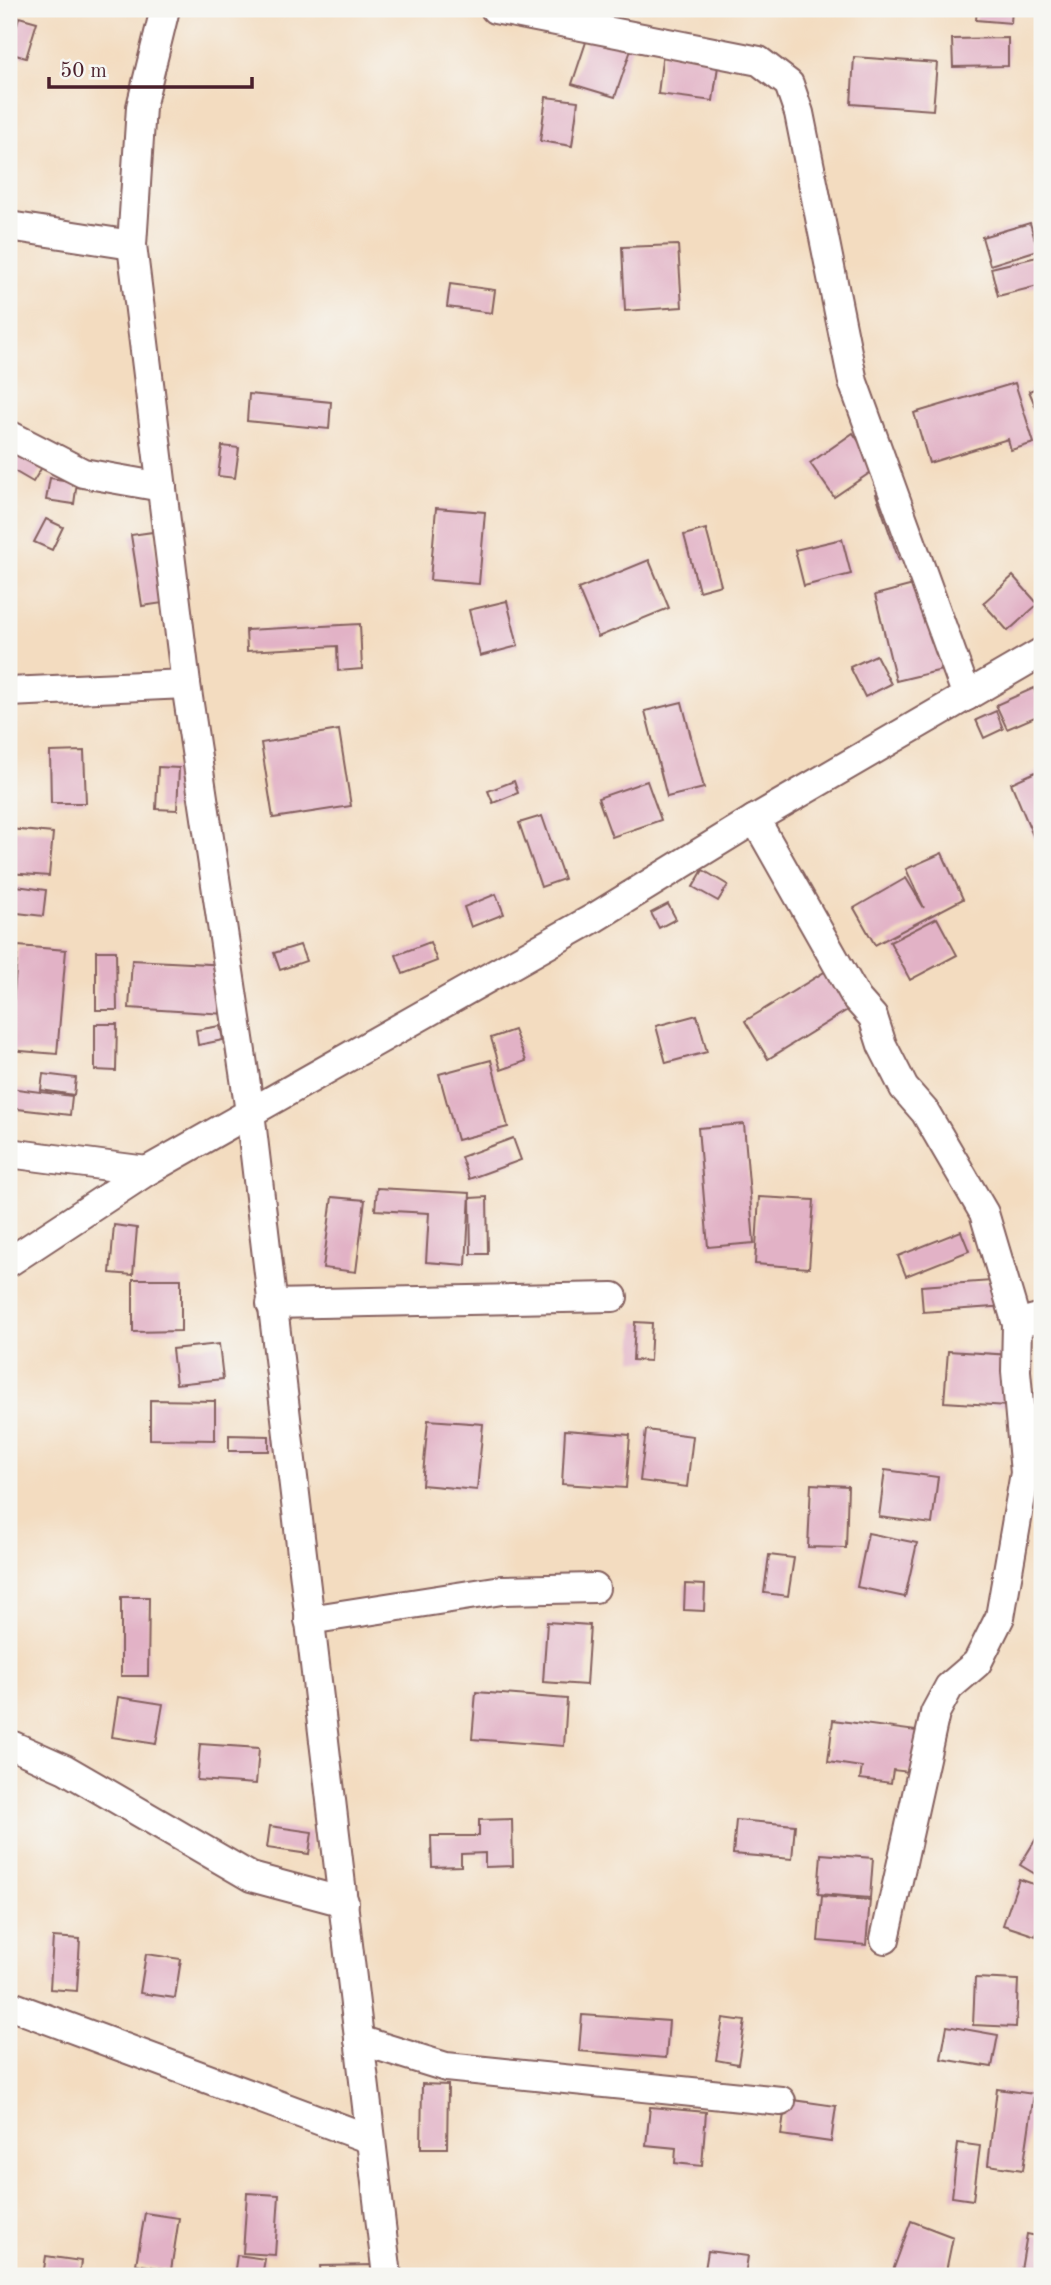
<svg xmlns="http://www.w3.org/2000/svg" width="1051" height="2285" viewBox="0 0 1051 2285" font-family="'Old Standard TT',serif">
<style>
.building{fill:#e2b2c6}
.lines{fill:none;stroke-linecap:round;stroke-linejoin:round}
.street-casing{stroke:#85615f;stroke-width:32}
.street{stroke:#fff;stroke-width:28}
</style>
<rect width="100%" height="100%" fill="#f6f6f2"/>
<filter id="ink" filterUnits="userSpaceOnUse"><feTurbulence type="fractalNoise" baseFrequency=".0143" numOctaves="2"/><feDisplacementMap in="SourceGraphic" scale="14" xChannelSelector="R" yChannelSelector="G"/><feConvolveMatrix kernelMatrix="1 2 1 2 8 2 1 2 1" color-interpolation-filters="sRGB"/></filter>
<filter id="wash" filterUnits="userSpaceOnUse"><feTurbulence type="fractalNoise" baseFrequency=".00686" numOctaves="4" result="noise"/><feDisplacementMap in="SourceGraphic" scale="28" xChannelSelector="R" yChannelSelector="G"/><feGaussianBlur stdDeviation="1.57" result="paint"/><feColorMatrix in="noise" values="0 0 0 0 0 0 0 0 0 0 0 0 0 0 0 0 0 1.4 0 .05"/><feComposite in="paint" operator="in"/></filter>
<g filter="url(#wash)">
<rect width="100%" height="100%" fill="#f3dcc0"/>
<g id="blocks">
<g class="building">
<path d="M977 9H1012L1011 23 976 20Z"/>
<path d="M19 17 37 22 26 58 9 53Z"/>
<path d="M590 30 633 44 615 97 572 84Z"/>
<path d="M1008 38V66L953 67 952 39Z"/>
<path d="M663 52 719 59 713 101 658 94Z"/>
<path d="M854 57 937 63 933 110 851 104Z"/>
<path d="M546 97 578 101 572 146 540 141Z"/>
<path d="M1030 223 1038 250 990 265 982 237Z"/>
<path d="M678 245 682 307 625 311 622 247Z"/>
<path d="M1041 256 1042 285 998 296 991 268Z"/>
<path d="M450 284 495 290 492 313 447 307Z"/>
<path d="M1015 383 1034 443 1011 450 1008 439 929 463 914 413Z"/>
<path d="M1042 386V422L1029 391Z"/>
<path d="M249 394 331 402 329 429 247 421Z"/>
<path d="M853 433 877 468 834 497 810 463Z"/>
<path d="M9 441 45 462 33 482 9 468Z"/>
<path d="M222 446 239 448 235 478 218 476Z"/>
<path d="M50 478 77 482 74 504 46 500Z"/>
<path d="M894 487 917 554 899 560 876 494Z"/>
<path d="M436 508 485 512 479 584 430 580Z"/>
<path d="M46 519 63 527 52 550 34 542Z"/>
<path d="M706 529 721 585 699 591 684 535Z"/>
<path d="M153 532 163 603 142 606 131 535Z"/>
<path d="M842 539 851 574 804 586 795 550Z"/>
<path d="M649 560 669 608 598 637 578 589Z"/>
<path d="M1013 576 1038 604 1008 631 983 603Z"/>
<path d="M921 583 942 670 896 681 875 595Z"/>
<path d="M507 601 518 646 480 656 469 610Z"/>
<path d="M360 624 362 669 338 671 337 646 247 651 246 630Z"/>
<path d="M876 655 891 684 865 697 850 667Z"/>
<path d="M1034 688 1042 714 1007 729 996 705Z"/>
<path d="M682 702 704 788 667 797 645 711Z"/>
<path d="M996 711 1003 729 984 738 976 720Z"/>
<path d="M339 730 351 806 273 818 261 743Z"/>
<path d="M84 751 86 803H51L50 752Z"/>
<path d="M158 767 179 768 177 810 156 809Z"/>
<path d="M1042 769V849L1039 850 1011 783Z"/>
<path d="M514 781 518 793 493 803 488 791Z"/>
<path d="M647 781 661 820 612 837 598 798Z"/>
<path d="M542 816 564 879 541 887 519 823Z"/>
<path d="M9 829 53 833 49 876 9 873Z"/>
<path d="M942 853 963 899 875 945 854 908 906 878 924 908 906 869Z"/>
<path d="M703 870 728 885 718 901 693 887Z"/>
<path d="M9 885 46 890 43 916 9 912Z"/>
<path d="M496 894 504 914 471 927 464 907Z"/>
<path d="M668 904 676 919 659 928 651 913Z"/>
<path d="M937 918 957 955 910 980 890 942Z"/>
<path d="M430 942 437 961 403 974 396 955Z"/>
<path d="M300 945 306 961 280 970 274 953Z"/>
<path d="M18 946 66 950 57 1054 9 1050Z"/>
<path d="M96 951H116L117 1010H96Z"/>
<path d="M132 960 228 965 226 1014 129 1008Z"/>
<path d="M839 963 862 1001 768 1059 745 1021Z"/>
<path d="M697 1015 707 1052 666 1063 656 1026Z"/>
<path d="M95 1024H117L116 1071 95 1070Z"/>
<path d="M220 1026 223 1040 198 1045 196 1030Z"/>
<path d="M514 1030 526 1061 501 1070 491 1038Z"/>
<path d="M491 1060 508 1127 457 1140 439 1074Z"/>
<path d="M43 1074 76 1078 74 1095 41 1090Z"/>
<path d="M9 1088 72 1096 70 1115 9 1108Z"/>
<path d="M744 1124 754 1243 708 1247 698 1128Z"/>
<path d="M513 1138 521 1160 469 1179 461 1157Z"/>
<path d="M377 1188 470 1193 466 1265 426 1262 429 1213 375 1210Z"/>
<path d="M332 1197 365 1200 356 1272 323 1268Z"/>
<path d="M487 1197 488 1254H471L470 1198Z"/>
<path d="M759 1197 814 1200 809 1268 755 1264Z"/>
<path d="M114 1225 137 1228 133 1275 110 1273Z"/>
<path d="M961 1231 969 1251 906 1276 898 1256Z"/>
<path d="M133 1279H181V1331L133 1332Z"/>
<path d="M1006 1280 1007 1306 923 1312 921 1286Z"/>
<path d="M635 1322 652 1323 650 1361 633 1360Z"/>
<path d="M219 1344 223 1379 176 1384 172 1349Z"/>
<path d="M948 1351 1028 1356 1024 1407 944 1402Z"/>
<path d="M150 1400 215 1401V1440L150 1439Z"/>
<path d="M428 1420 483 1424 477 1490 422 1485Z"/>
<path d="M565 1430 630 1435 626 1488 562 1484Z"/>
<path d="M646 1430 693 1436 687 1487 640 1481Z"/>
<path d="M229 1435 269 1436V1451H229Z"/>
<path d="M885 1470 938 1477 932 1524 879 1517Z"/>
<path d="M811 1484 848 1486 846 1548 808 1547Z"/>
<path d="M868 1533 917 1543 905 1597 857 1587Z"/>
<path d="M769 1555 794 1558 788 1596 764 1593Z"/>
<path d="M685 1584 705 1585 704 1611 684 1610Z"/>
<path d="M121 1597H149L148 1676H121Z"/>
<path d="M547 1622 590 1625 586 1685 543 1682Z"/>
<path d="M476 1692 567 1699 564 1746 472 1739Z"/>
<path d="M118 1697 163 1704 156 1744 112 1737Z"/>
<path d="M833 1720 924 1732 918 1773 893 1770 891 1783 860 1779 862 1767 828 1762Z"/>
<path d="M200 1744 259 1748 256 1784 197 1780Z"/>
<path d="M512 1819 513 1866 485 1867V1853L461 1854V1866L432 1867 431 1836H479V1820Z"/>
<path d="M736 1820 795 1825 792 1859 733 1854Z"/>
<path d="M270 1826 312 1832 309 1854 267 1848Z"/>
<path d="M1042 1829V1878L1020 1865Z"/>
<path d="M821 1854 873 1858 870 1898 818 1894Z"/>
<path d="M1019 1879 1042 1887V1917L1036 1936 1003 1925Z"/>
<path d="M822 1896 870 1900 866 1945 818 1941Z"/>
<path d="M53 1937 80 1939 77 1991 50 1989Z"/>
<path d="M146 1954 181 1959 175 1998 140 1993Z"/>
<path d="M975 1978 1018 1980 1016 2027 973 2025Z"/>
<path d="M582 2015 669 2021 666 2058 579 2051Z"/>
<path d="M723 2018 745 2021 738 2064 716 2060Z"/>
<path d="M947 2026 998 2035 992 2067 941 2059Z"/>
<path d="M422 2084 448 2085 447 2148H421Z"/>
<path d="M997 2089 1034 2094 1023 2170 988 2165Z"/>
<path d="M786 2099 836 2106 831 2142 781 2135Z"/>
<path d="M650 2107 706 2112 702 2166 675 2163 676 2148 646 2145Z"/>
<path d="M958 2143 980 2146 973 2200 952 2197Z"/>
<path d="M247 2193 279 2195 275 2255 243 2253Z"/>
<path d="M145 2213 179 2218 171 2270 136 2264Z"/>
<path d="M911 2221 953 2237 945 2276H891Z"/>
<path d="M1027 2234 1042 2237V2276H1020Z"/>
<path d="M708 2251 748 2256 745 2276H704Z"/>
<path d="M237 2255 265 2259 262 2276H234Z"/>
<path d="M46 2256 81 2261 79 2276H43Z"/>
<path d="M374 2265V2276H321L320 2266Z"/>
</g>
</g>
</g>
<g filter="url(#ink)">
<use href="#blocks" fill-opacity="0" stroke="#85615f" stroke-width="2"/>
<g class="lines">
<g class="street-casing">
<g id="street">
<path d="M165 9 141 107 132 245 186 684 250 1112 387 2276"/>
<path d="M495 9 759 61 789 84 799 113 853 382 967 696"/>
<path d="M9 226 132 245"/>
<path d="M9 435 83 473 162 487"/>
<path d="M9 692 186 684"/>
<path d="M755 819 857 999 873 1017 882 1045 904 1088 925 1112 984 1213 1017 1324 1016 1371 1025 1473 1000 1617 977 1663 949 1687 935 1713 885 1939"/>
<path d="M9 1153 147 1171"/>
<path d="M9 1262 147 1171 594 918 755 819 1042 652"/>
<path d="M271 1304 613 1297"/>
<path d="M1017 1324 1042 1317"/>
<path d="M309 1620 502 1590 595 1588"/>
<path d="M9 1744 65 1769 251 1877 344 1902"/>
<path d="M9 2005 370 2139"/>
<path d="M359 2040 446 2067 781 2101"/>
</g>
</g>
<use href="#street" class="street"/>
</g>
</g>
<rect width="1051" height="2285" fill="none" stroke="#f6f6f2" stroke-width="35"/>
<path d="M49 77v10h203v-10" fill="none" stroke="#4a1f2b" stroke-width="3.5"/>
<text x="60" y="77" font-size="21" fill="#4a1f2b" stroke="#f6f6f2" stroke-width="5" paint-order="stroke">50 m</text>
</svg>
